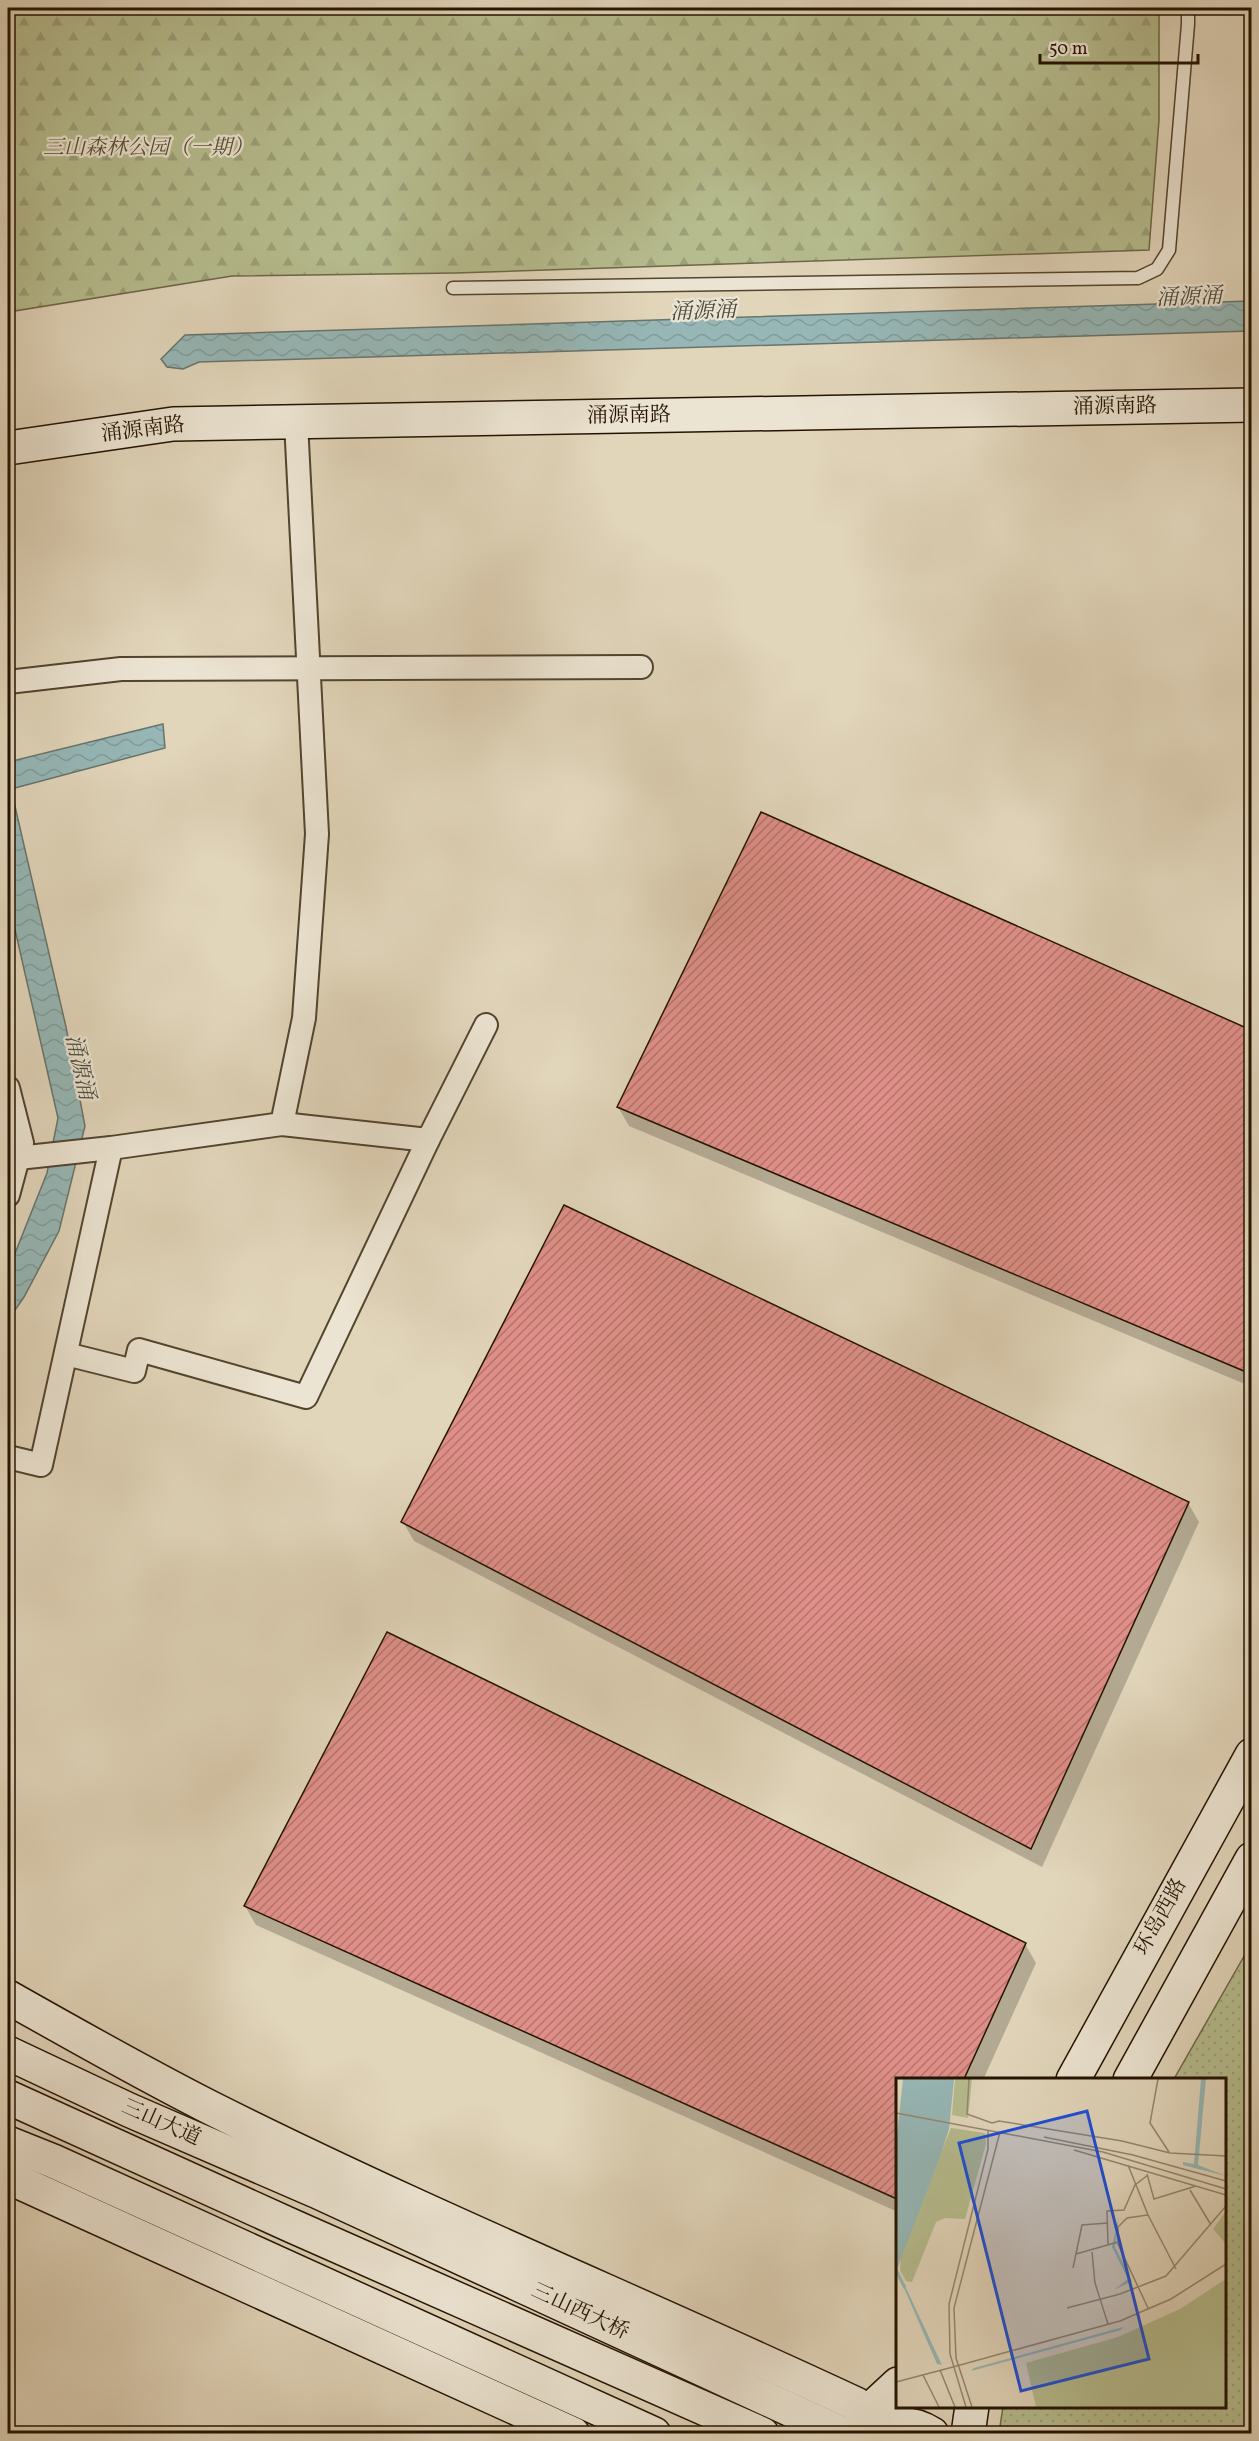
<svg xmlns="http://www.w3.org/2000/svg" width="1259" height="2441" viewBox="0 0 1259 2441" font-family="Vollkorn,'Noto Serif SC',serif">
<style>
.forest{fill:url(#forest-firs);stroke:#6d6847;stroke-width:1.5}
.park{fill:url(#park-dots);stroke:#6d6847;stroke-width:1.5}
.water{fill:url(#water-waves);stroke:#68756d;stroke-width:1.5}
.shadow{fill:#0003}
.building{fill:url(#building-hatch);stroke:#241300;stroke-width:1.5}
.lines{fill:none;stroke-linecap:round;stroke-linejoin:round}
.lane-casing{stroke:#53442e;stroke-width:15}
.street-casing{stroke:#53442e;stroke-width:26}
.secondary-casing{stroke:#241300;stroke-width:36}
.lane{stroke:#ece4d2;stroke-width:12}
.street{stroke:#ece4d2;stroke-width:22}
.secondary{stroke:#ece4d2;stroke-width:33}
.labels{text-anchor:middle;dominant-baseline:central;stroke-width:4.5;stroke-linejoin:round;paint-order:stroke}
.park-label{font-size:21px;font-style:italic;fill:#574e32;stroke:#ece4d2}
.street-label{font-size:21px;fill:#241300;stroke:#ece4d2}
.water-label{font-size:22px;font-style:italic;fill:#4c4c40;stroke:#ece4d2}
.inset-river{fill:none;stroke:#96b7b6;stroke-width:3}
.inset-road{fill:none;stroke:#958770;stroke-width:1.5}
.view{fill:#1d4ed8;fill-opacity:0.15;stroke:#1d4ed8;stroke-width:3}
.inset-edge{fill:none;stroke:#241300;stroke-width:3}
</style>
<defs>
<pattern id="forest-firs" width="22" height="20" patternUnits="userSpaceOnUse" patternTransform="scale(1.5)"><rect width="22" height="20" fill="#b6bc8e"/><path d="M5 1l3.5 6h-7zM16 11l3.5 6h-7z" fill="#9ca179"/></pattern>
<pattern id="park-dots" width="8" height="8" patternUnits="userSpaceOnUse" patternTransform="scale(1.5)"><rect width="8" height="8" fill="#b6bc8e"/><path d="M2 2h.1M6 6h.1" fill="none" stroke="#9ca179" stroke-width="1.8" stroke-linecap="round"/></pattern>
<pattern id="water-waves" width="16" height="10" patternUnits="userSpaceOnUse" patternTransform="scale(1.5)"><rect width="16" height="10" fill="#96b7b6"/><path d="M0 5q4-4 8 0t8 0" fill="none" stroke="#819c9b"/></pattern>
<pattern id="building-hatch" width="6" height="6" patternUnits="userSpaceOnUse" patternTransform="scale(1.5)"><rect width="6" height="6" fill="#df8f88"/><path d="M-1 1l2-2M0 6l6-6M5 7l2-2" fill="none" stroke="#b5746d"/></pattern>
</defs>
<rect width="100%" height="100%" fill="#e1d5ba"/>
<filter id="stains"><feTurbulence type="fractalNoise" baseFrequency=".00333" numOctaves="4"/><feColorMatrix values="0 0 0 0 .2 0 0 0 0 .09 0 0 0 0 .02 0 0 0 .5 -.17"/></filter>
<radialGradient id="worn" r=".72"><stop offset=".6" stop-color="#630" stop-opacity="0"/><stop offset="1" stop-color="#630" stop-opacity=".3"/></radialGradient>
<path class="forest" d="M8 8H1159V120L1149 250 456 273 232 276 8 312Z"/>
<path class="park" d="M1251 1944V2433H999L1003 2407 1224 2406V2080L1174 2079Z"/>
<g class="water">
<path d="M1251 301V331L199 362 183 369 167 367 161 359 185 335Z"/>
<path d="M163 724 165 748 11 789 66 1027 85 1126 59 1231 24 1297 8 1320V1271L47 1173 58 1118 8 899V762Z"/>
</g>
<g class="shadow">
<path d="M762 814 1252 1031V1387L629 1126 618 1107Z"/>
<path d="M1188 1503 1199 1522 1042 1867 414 1541 403 1522Z"/>
<path d="M245 1906 1025 1944 1036 1963 983 2080H898V2212L256 1925Z"/>
</g>
<g class="building">
<path d="M761 812 1251 1030V1374L617 1107Z"/>
<path d="M564 1205 1189 1502 1031 1849 401 1522Z"/>
<path d="M387 1632 1026 1943 964 2079H897V2199L244 1906Z"/>
</g>
<g class="lines">
<g class="lane-casing">
<path id="lane" d="M453 288 1138 278 1157 269 1169 250 1188 24V8"/>
</g>
<g class="street-casing">
<g id="street">
<path d="M8 682 121 669 641 667"/>
<path d="M8 1088 22 1143 8 1195"/>
<path d="M282 1124 304 1018 317 834 296 422"/>
<path d="M18 1158 111 1148 282 1124 428 1140"/>
<path d="M66 1354 134 1371 139 1350 306 1397 428 1140 486 1025"/>
<path d="M8 1457 41 1465 111 1148"/>
</g>
</g>
<g class="secondary-casing">
<g id="secondary">
<path d="M8 448 173 424 1252 405"/>
<path d="M8 1997C75 2035 142 2073 211 2108 422 2214 642 2304 856 2404L883 2426"/>
<path d="M8 2053 129 2110 316 2191 843 2434"/>
<path d="M1073 2080 1252 1755"/>
<path d="M1130 2080 1252 1859"/>
<path d="M8 2097 290 2225 762 2434"/>
<path d="M8 2143 53 2161 654 2434"/>
<path d="M8 2177 573 2434"/>
<path d="M858 2430 871 2409 898 2384"/>
<path d="M866 2434C889 2423 910 2420 932 2434"/>
<path d="M968 2434 972 2406"/>
</g>
</g>
<use href="#lane" class="lane"/>
<use href="#street" class="street"/>
<use href="#secondary" class="secondary"/>
</g>
<g class="labels">
<g class="park-label">
<text x="148" y="148">三山森林公园（一期）</text>
</g>
<g class="street-label">
<text transform="translate(1115 407) rotate(-1)">涌源南路</text>
<text transform="translate(629 416) rotate(-1)">涌源南路</text>
<text transform="translate(143 430) rotate(-7)">涌源南路</text>
<text transform="translate(1161 1917) rotate(-61)">环岛西路</text>
<text transform="translate(161 2123) rotate(24)">三山大道</text>
<text transform="translate(580 2312) rotate(25)">三山西大桥</text>
</g>
<g class="water-label">
<text transform="translate(1189 298) rotate(-2)">涌源涌</text>
<text transform="translate(703 312) rotate(-2)">涌源涌</text>
<text transform="translate(79 1067) rotate(77)">涌源涌</text>
</g>
</g>
<g transform="translate(896 2078)">
<rect width="330" height="330" fill="#e1d5ba"/>
<path d="M330 133V166L317 151ZM330 201V329H140L130 285 222 259 284 231Z" fill="#b6bc8e"/>
<path d="M59 1H76L72 40 56 37ZM55 50 89 55 90 66 69 141 49 140 40 144 16 204 10 203 4 192 5 177Z" fill="#b6bc8e"/>
<path d="M7 1H58L53 51 45 76 0 194V67ZM305 1H310L302 87 330 98 287 87V84L298 86ZM223 138 219 169 236 203 218 212 232 201 216 169ZM8 210H10L46 287 41 286ZM227 249 225 252 75 293 78 290Z" fill="#96b7b6"/>
<path class="inset-river" d="M0 192 9 210"/>
<path class="inset-road" d="M73 1 71 36 96 45M262 1 254 45 273 74M0 35 207 74 330 111M96 45 103 43 226 63 274 75 330 78M148 59 237 77 330 103M178 72 330 117M232 87 252 137 231 140 222 149V166L252 230M251 96 258 121 300 108M294 112 315 147M252 137 280 191M212 167 211 133 228 132 239 107 252 97M196 174 199 205 212 246M180 176 222 164M177 190 186 147 212 145M171 230 224 216 270 198 330 128M57 289 224 243 275 221 330 186M44 292 59 329M27 297 43 329M0 304 57 289M70 329 54 276 53 226 92 71V52M76 329 60 280 58 230 104 54"/>
<path class="view" d="M191 33 253 281 125 313 63 65Z"/>
<rect width="330" height="330" class="inset-edge"/>
</g>
<rect width="1259" height="2441" fill="none" stroke="#e1d5ba" stroke-width="30"/>
<rect x="9" y="9" width="1241" height="2423" fill="none" stroke="#241300" stroke-width="3"/>
<rect x="15" y="15" width="1229" height="2411" fill="none" stroke="#241300" stroke-width="1.5"/>
<path d="M1040 54v9h158v-9" fill="none" stroke="#241300" stroke-width="3"/>
<text x="1049" y="54" font-size="18" fill="#241300" stroke="#ece4d2" stroke-width="4.5" paint-order="stroke">50 m</text>
<rect width="100%" height="100%" filter="url(#stains)"/>
<rect width="100%" height="100%" fill="url(#worn)"/>
</svg>
